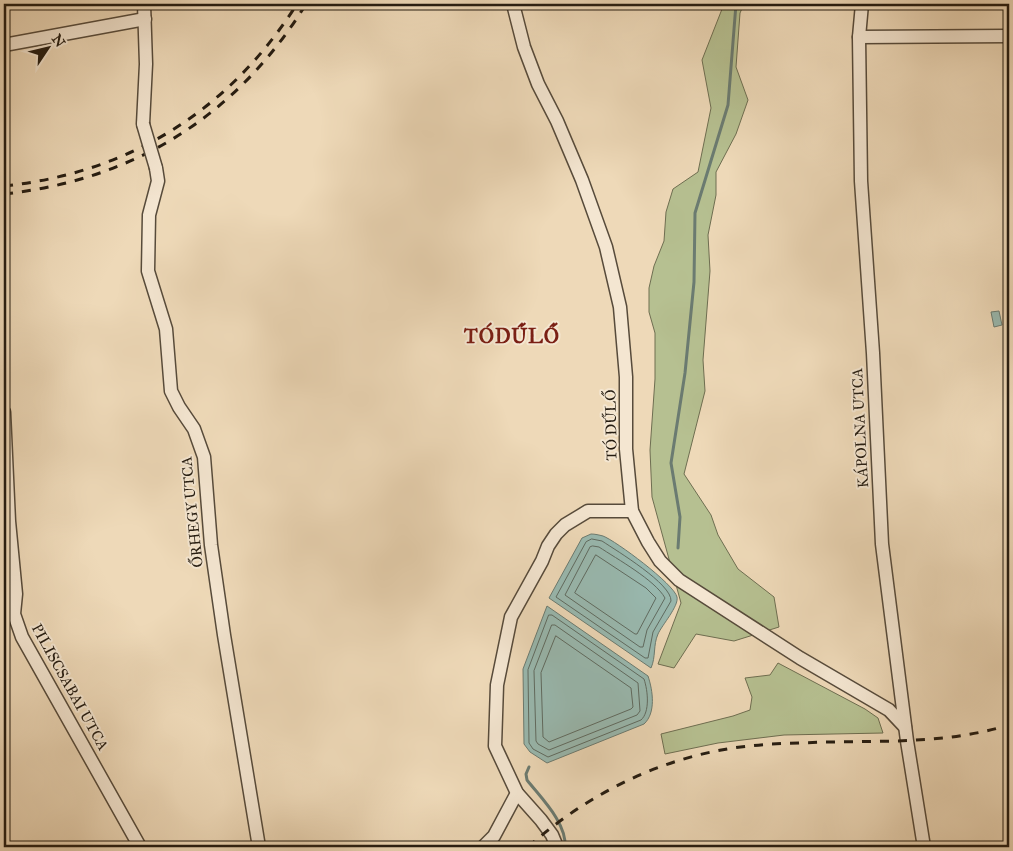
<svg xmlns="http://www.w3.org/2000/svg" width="1013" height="851" viewBox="0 0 1013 851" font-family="'IM FELL Great Primer',serif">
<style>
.green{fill:#b6c091;stroke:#6e6e51}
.water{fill:#99bab1;stroke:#6b7b71}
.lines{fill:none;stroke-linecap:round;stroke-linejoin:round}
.shore{stroke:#5f6b61;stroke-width:1}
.stream{stroke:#6b7b71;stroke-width:3}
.minor-casing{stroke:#574b3b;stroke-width:15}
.minor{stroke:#f4e6d1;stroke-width:12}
.rail{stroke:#251c11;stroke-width:3;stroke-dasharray:9 9;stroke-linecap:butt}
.minor-bridge-casing{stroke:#574b3b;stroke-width:15;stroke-linecap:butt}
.minor-bridge{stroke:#f4e6d1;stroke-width:12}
.labels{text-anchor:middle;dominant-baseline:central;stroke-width:4;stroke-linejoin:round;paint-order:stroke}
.street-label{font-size:15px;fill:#251c11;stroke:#f4e6d1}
.district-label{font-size:20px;font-weight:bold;letter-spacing:1px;fill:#7a1f14;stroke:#f4e6d1}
</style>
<rect width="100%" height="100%" fill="#eed9b8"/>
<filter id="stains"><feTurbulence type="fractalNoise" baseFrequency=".004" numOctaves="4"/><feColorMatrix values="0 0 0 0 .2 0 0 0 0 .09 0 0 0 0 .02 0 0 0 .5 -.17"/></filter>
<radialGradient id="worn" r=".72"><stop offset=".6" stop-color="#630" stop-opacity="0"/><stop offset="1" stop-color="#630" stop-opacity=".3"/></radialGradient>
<g class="green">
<path d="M724 4H744L740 13 736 67 748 100 736 134 716 172V195L708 235 710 271 703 360 705 391 684 474 711 515 718 535 738 569 774 597 779 627 734 641 696 634 674 668 658 664 681 603 652 497 650 450 655 379V333L649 312V288L654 266 664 241 666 212 673 189 698 172 711 108 702 60Z"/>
<path d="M778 663 865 709 878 718 883 733 784 735 718 743 665 754 661 734 733 716 750 710 752 697 745 678 770 675Z"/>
</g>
<g class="water">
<path d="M999 311 1002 325 994 327 991 312Z"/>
<path d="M591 534C595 534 599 535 603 536 616 541 674 584 677 597 679 606 662 625 658 634 653 645 656 657 651 668L549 598 582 538Z"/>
<path d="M547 606 648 676C653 691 656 713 644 724L547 763 530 752 524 744 523 669Z"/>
</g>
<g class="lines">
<g class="shore">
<path d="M592 539 602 541C617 551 672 584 671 601L653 632 648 658H645L556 597 586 542Z"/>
<path d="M593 546 599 547C617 559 655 580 665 598L647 630 643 647H640L565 595 590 547Z"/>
<path d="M596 555 646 588 656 598 637 634H635L575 593Z"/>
<path d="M549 615H552L644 679C648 691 650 712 641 720L548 757 533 749 529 743 528 670Z"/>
<path d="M552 625H555L638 683 640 711 637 715 549 750 538 744 536 741 534 671Z"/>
<path d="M556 636 631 688 633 707 631 709 549 742 543 737 541 673Z"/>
</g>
<g class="stream">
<path d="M678 548 680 517 671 463 685 373 694 282 695 213 728 105 736 4"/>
<path d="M529 767 526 774 527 780C541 798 567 823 565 847"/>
</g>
<g class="minor-casing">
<g id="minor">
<path d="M513 4 524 47 538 84 557 121 582 180 606 247 620 307 626 377V449L632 511 648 542 660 561 679 580 800 658 889 710 905 727"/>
<path d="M862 4 859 37 861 181 873 353 882 544 907 741 924 847"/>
<path d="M859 37 1009 36"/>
<path d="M4 45 145 19"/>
<path d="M143 124 146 64 144 4"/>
<path d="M156 168 158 181 149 215 148 271 166 329 171 391 179 407 194 429 204 457 211 545 224 635 259 847"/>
<path d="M4 412 9 521 16 594 14 614 22 637 140 847"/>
<path d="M483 847 494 836 517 793"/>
<path d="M557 847 552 835 541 820 517 793 495 746 497 685 511 617 542 561 548 546 556 534 565 525 588 511H632"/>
</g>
</g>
<use href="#minor" class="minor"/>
<g class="rail">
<path d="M4 186C129 173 229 111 297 4"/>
<path d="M4 194C134 180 237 116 306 4"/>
<path d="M528 847C590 792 665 755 749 746 775 743 802 743 828 742 889 741 950 743 1009 725"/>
</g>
<g class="minor-bridge-casing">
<path id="minor-bridge" d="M143 124 156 168"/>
</g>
<use href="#minor-bridge" class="minor-bridge"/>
</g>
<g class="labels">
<g class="street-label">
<text transform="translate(611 425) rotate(-91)">TÓ DŰLŐ</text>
<text transform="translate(860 428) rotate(-93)">KÁPOLNA UTCA</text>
<text transform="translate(192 512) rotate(-96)">ŐRHEGY UTCA</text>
<text transform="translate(70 687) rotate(61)">PILISCSABAI UTCA</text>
</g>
<g class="district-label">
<text x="512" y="336">TÓDŰLŐ</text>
</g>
</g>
<rect width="1013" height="851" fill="none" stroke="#eed9b8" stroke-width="20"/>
<rect x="5" y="5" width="1003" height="841" fill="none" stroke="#251c11" stroke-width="2.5"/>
<rect x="10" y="10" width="993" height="831" fill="none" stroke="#251c11"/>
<g transform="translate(48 48) rotate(55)" stroke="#f4e6d1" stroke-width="4" paint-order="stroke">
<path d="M0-4L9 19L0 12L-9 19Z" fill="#251c11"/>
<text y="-8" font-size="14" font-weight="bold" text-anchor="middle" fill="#251c11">N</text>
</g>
<rect width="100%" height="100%" filter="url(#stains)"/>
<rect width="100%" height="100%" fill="url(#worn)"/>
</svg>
